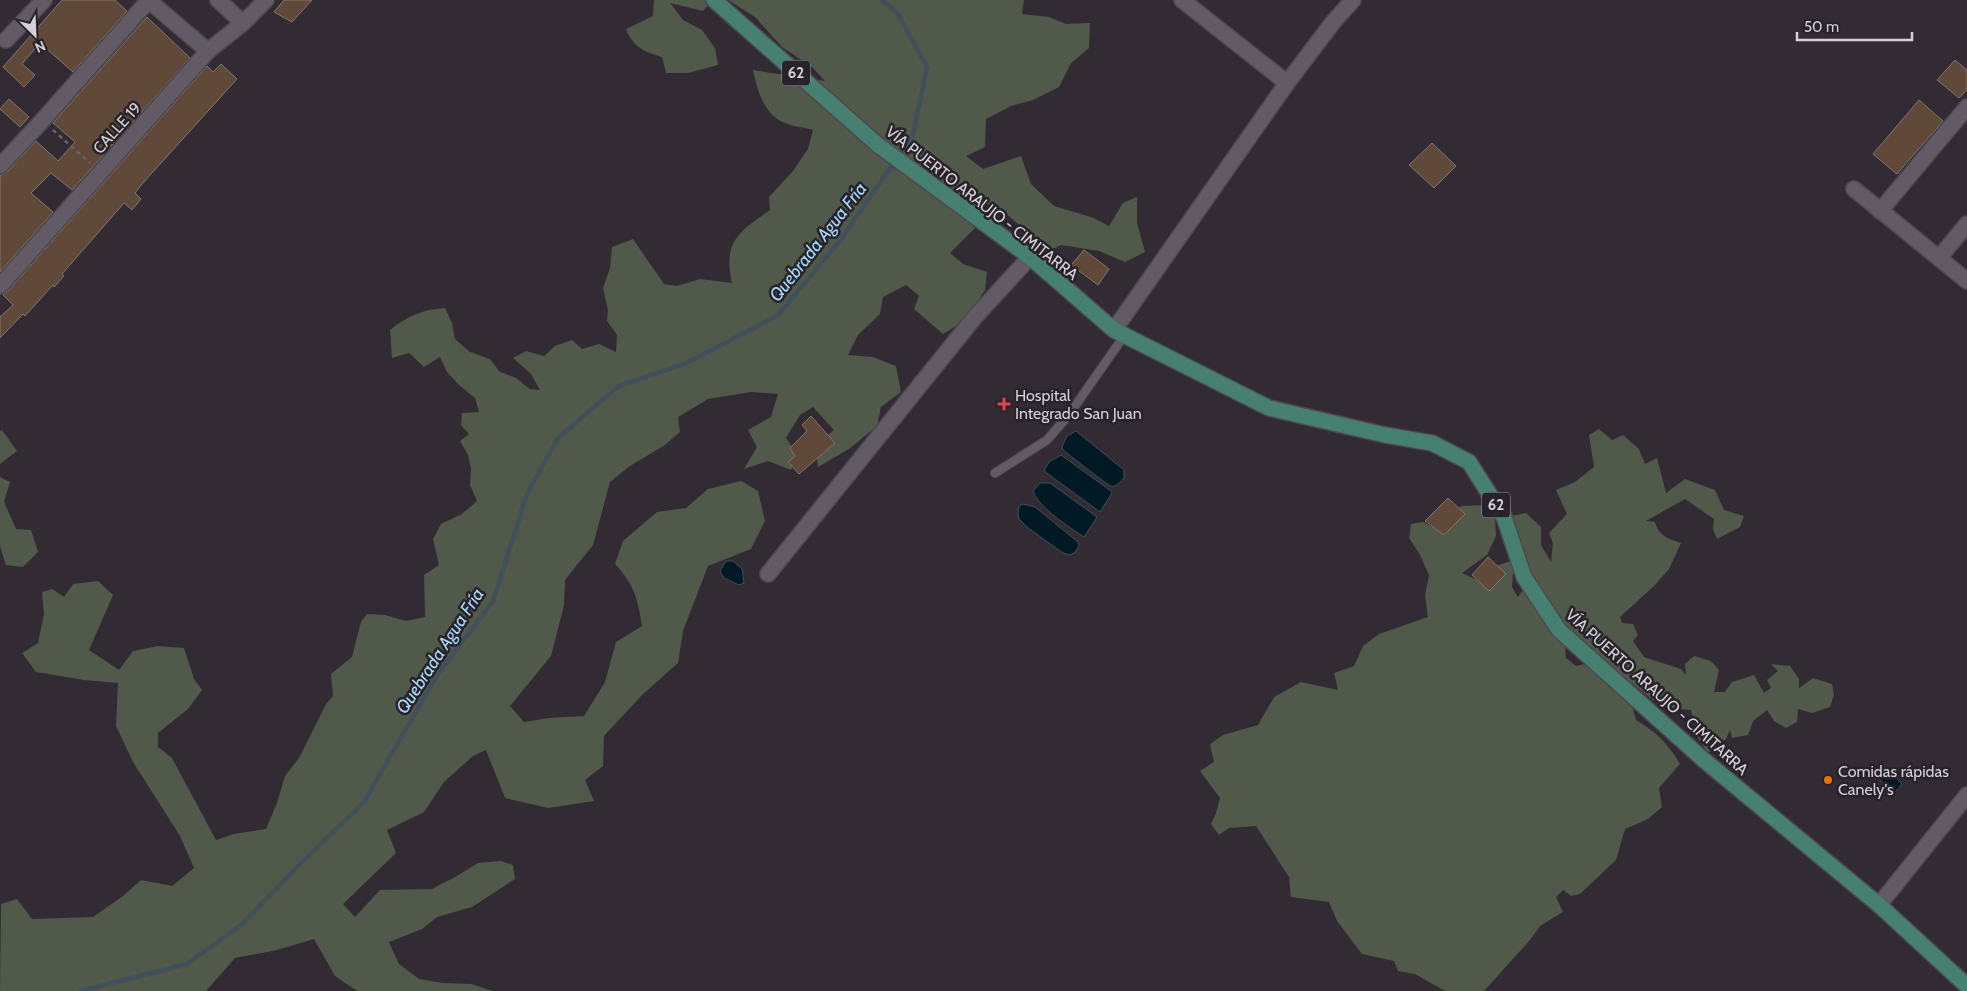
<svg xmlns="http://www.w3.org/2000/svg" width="1967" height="991" viewBox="0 0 1967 991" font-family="Cabin,sans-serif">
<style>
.green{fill:#50594a}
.water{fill:#011825;stroke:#41505a}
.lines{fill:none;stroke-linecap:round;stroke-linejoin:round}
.stream{stroke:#41505a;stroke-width:4.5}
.building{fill:#604939;stroke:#80756e}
.service-casing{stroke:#4e4950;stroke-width:10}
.minor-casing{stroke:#4e4950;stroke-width:18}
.primary-casing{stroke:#4e4950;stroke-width:18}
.path{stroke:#6a646c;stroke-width:2.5;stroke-dasharray:4 4;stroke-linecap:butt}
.service{stroke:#625b65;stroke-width:8}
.minor{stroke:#625b65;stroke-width:15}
.primary{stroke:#458070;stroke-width:15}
.health-dot{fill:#e0444e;stroke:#28222a;stroke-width:2}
.food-dot{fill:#e8710a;stroke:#28222a;stroke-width:2}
.labels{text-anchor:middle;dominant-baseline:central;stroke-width:5;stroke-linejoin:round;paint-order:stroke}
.shield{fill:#28222a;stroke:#a19ca3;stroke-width:1}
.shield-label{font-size:15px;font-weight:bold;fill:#d5d1d7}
.street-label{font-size:16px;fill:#d5d1d7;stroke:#28222a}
.poi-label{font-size:16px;fill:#d5d1d7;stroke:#28222a;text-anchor:start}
.water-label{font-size:18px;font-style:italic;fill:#a5dafa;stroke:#28222a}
</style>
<rect width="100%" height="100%" fill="#322b34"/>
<g class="green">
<path d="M654 0H713L703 11 670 3 683 20 702 30 715 48 718 65 688 73H666L662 57C644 52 633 47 626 29L653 16Z"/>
<path d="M724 0H1024L1022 14 1049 17 1066 24 1090 23 1089 48 1071 63 1059 87 1033 100 1011 106 986 119 985 147 966 156 983 169 1021 156 1031 184 1054 206 1094 218 1109 226 1123 203 1137 197V223L1145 252 1125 262 1099 251 1061 245 1033 259 1026 231 996 205H977L979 224 950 253 963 264 987 272 985 290 966 320 943 334 914 309 919 296 906 285 883 297 880 314 858 335 848 355 873 357 896 366 901 392 881 407 877 426 849 449 818 467 815 445 834 430 813 407 800 415 786 438 797 454 791 470 768 461 744 469 757 447 748 430 771 417 778 394 751 392 708 399 678 417 680 432 665 445 630 466 610 482 593 545 565 580 564 605 551 656 510 706 524 722 549 718 584 716 605 682 616 642 642 626C638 598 634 585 615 564L623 541 657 512 686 508 708 489 741 481 758 491 765 521 751 549 708 566 683 631 678 663 642 695 604 736 603 766 585 780 594 801 548 808 505 798 486 750 473 756 444 782 424 812 387 830 396 853 343 904 355 917 380 890 432 889 457 876 478 863 501 861 513 865 515 879 472 907 437 917 422 929 389 942 399 964 419 979 442 983 471 984 493 991H357L335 976 314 939 277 950 235 958 206 991H0L1 904 17 899 32 919 93 917 123 896 141 880 172 886 194 868 180 836 133 762 116 726 118 683 84 680 36 672 22 653 38 643 44 614 42 592 52 589 64 597 73 584 98 581 113 595 89 650 119 670 133 651 158 646 184 648 194 679 202 690 188 709 158 733V747L172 758 216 840 234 834 266 829 277 803 285 776 299 758 326 704 333 696 331 674 352 657 361 622 367 614 385 615 406 621 425 617 424 575 439 565 433 539 441 524 462 514 477 501 470 485 471 469 468 455 460 441 469 434 461 425 462 413 479 412 475 398 459 385 447 372 440 357 424 367 409 353 392 358 390 330C406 317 423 309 445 308L452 323 455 339 470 352 490 359 500 372 516 378 530 389 540 390 531 374 513 358 526 351 544 356 555 346 572 340 582 349 599 344 616 352 617 335 607 321 608 310 603 288 610 268 612 247 633 239 664 284 677 286 700 279 732 283C723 242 738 232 770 210L769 197 793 171 808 149 813 130C804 127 794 127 785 123 764 115 757 90 753 70L825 81 812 67 782 47 755 17 728 0Z"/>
<path d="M1599 429 1612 440 1623 435 1639 449 1645 464 1657 458 1666 493 1685 479 1715 490 1724 510 1744 516 1740 527 1717 539 1713 529 1714 519 1685 499 1646 521 1655 522C1659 536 1668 539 1681 543L1669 569 1655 585 1620 617 1622 623 1633 624 1638 635 1633 641 1644 657 1681 669 1686 675 1685 664 1694 656 1711 661 1719 670 1714 692H1725L1732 682 1754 675 1764 693 1771 688 1767 680 1778 671 1771 664 1790 666 1799 679V688L1813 678 1832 684 1834 695 1830 707 1812 713 1798 709 1797 722 1786 728 1774 721 1767 710 1753 721 1748 735 1732 738 1730 730 1726 739 1708 753 1698 738 1691 710 1662 707 1610 666 1594 650 1568 633 1565 646 1566 658 1576 666 1594 662 1603 666 1605 683 1619 685 1631 702 1636 720C1658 734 1666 741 1680 764L1659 788 1662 807 1648 819 1625 829 1616 860 1580 894 1571 896 1563 890 1556 897 1563 912 1540 926 1530 940 1484 991H1445L1415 974 1398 971 1394 961 1362 954 1337 921 1329 902 1291 897 1289 877 1256 826 1229 828 1219 835 1211 824 1216 813 1220 798 1200 771 1214 762 1210 744 1223 735 1258 725 1274 697 1301 682 1338 690 1334 673 1354 666 1363 646 1379 634 1428 617 1425 596 1429 575 1419 553 1409 538 1411 524 1423 522 1438 530 1461 506 1485 505 1495 518 1496 536 1487 555 1462 573 1479 581 1496 566 1514 560 1512 587 1518 597 1530 579 1506 517 1526 513 1541 527V545L1551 562 1553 543 1549 533 1567 514 1556 490 1575 482 1594 467 1589 435Z"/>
<path d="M2 430 17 451 0 464V431Z"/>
<path d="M0 477 10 482 4 502 16 529 31 530 38 552 23 567 6 565 0 546Z"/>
</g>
<g class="water">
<path d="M1076 431 1124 470V478C1121 481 1116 488 1111 486 1107 485 1067 453 1063 450L1062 447 1067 436Z"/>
<path d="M1061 455 1111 491 1112 493 1100 512 1044 471 1049 462Z"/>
<path d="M1040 483H1050L1097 517 1084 537C1069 527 1039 508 1033 491Z"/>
<path d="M1023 504 1035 507 1078 542 1079 546 1075 552 1070 555 1063 553 1028 528 1019 519 1018 515 1019 506Z"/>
<path d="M726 561H733L742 569 744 583 739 585 724 578 720 571Z"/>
<path d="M1883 765 1902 784 1894 793 1874 774Z"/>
</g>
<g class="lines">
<path class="stream" d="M81 991 187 964 241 925 298 866 364 802 436 677 493 601 527 494 558 438 619 386 684 364 777 316 839 242 913 135 927 67 898 14 882 0"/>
</g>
<g class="building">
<path d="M62 0H115L127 11 73 72 40 43 22 64 35 75 24 87 3 67Z"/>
<path d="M284 0H312L292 22 274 12Z"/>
<path d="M147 17 190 58 72 190 51 173 31 193 53 212 0 272V176L7 172 36 141 58 161 75 142 53 123Z"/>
<path d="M1955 60 1967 70V90L1959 98 1937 80Z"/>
<path d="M221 64 237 79 142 184 135 193 141 199 132 210 124 203 62 274 64 276 54 287 53 285 25 316 23 314 0 338V317L13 305 3 295 7 292 207 66 213 72Z"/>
<path d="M9 99 29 117 20 127 0 109Z"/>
<path d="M1919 100 1943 121 1897 174 1873 154Z"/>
<path d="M1432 143 1456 166 1434 188 1409 165Z"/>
<path d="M1084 250 1109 269 1098 285 1071 265Z"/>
<path d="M811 416 835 443 799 474 788 462 795 456 790 448 807 431 802 425Z"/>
<path d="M1448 498 1465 514 1444 535 1425 521Z"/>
<path d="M1488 557 1506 574 1489 591 1472 575Z"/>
</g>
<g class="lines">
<g class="service-casing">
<path id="service" d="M995 473 1047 440 1068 416 1124 336"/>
</g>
<g class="minor-casing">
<g id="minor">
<path d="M148 0 208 51"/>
<path d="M218 0 243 23"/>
<path d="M1182 0 1287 83"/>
<path d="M6 40 44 0"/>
<path d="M0 166 42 121 149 0"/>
<path d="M1854 189 1967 281"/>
<path d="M1880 211 1967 107"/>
<path d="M1939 258 1967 224"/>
<path d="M0 286 208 51 243 23 266 0"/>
<path d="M1114 330 1287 83 1334 21 1353 0"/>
<path d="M768 574 974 318 1030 257"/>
<path d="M1879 905 1967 795"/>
</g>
</g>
<g class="primary-casing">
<path id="primary" d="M714 0 878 145 1030 257 1114 330 1269 408 1385 435 1432 443 1469 462 1504 517 1524 577 1559 630 1705 761 1879 905 1967 986"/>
</g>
<path class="path" d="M53 130 90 163"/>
<use href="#service" class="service"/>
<use href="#minor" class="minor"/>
<use href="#primary" class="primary"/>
</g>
<path class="health-dot" d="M1001.5 396.5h5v5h5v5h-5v5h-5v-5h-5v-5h5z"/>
<circle class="food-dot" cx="1828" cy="780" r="5"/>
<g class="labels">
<g class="shield">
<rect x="782" y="60.5" width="28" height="25" rx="4"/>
<rect x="1482" y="492.5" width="28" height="25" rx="4"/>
</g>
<g class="shield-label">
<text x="796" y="73">62</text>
<text x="1496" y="505">62</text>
</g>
<g class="street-label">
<text transform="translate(117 128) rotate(-48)">CALLE 19</text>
<text transform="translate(982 203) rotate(38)">VÍA PUERTO ARAUJO - CIMITARRA</text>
<text transform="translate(1657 692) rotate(42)">VÍA PUERTO ARAUJO - CIMITARRA</text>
</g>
<g class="poi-label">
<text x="1015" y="395">Hospital<tspan x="1015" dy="18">Integrado San Juan</tspan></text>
<text x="1838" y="771">Comidas rápidas<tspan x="1838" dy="18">Canely's</tspan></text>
</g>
<g class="water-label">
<text transform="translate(818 242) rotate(-52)">Quebrada Agua Fría</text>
<text transform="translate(440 651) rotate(-57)">Quebrada Agua Fría</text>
</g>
</g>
<g transform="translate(35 35) rotate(156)" stroke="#28222a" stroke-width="4" paint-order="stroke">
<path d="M0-4L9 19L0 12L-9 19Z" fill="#d5d1d7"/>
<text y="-8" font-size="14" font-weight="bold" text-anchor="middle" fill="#d5d1d7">N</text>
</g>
<path d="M1797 32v8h115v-8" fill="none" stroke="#d5d1d7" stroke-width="2.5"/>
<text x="1804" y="32" font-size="15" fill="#d5d1d7" stroke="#28222a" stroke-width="4" paint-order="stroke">50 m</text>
</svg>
